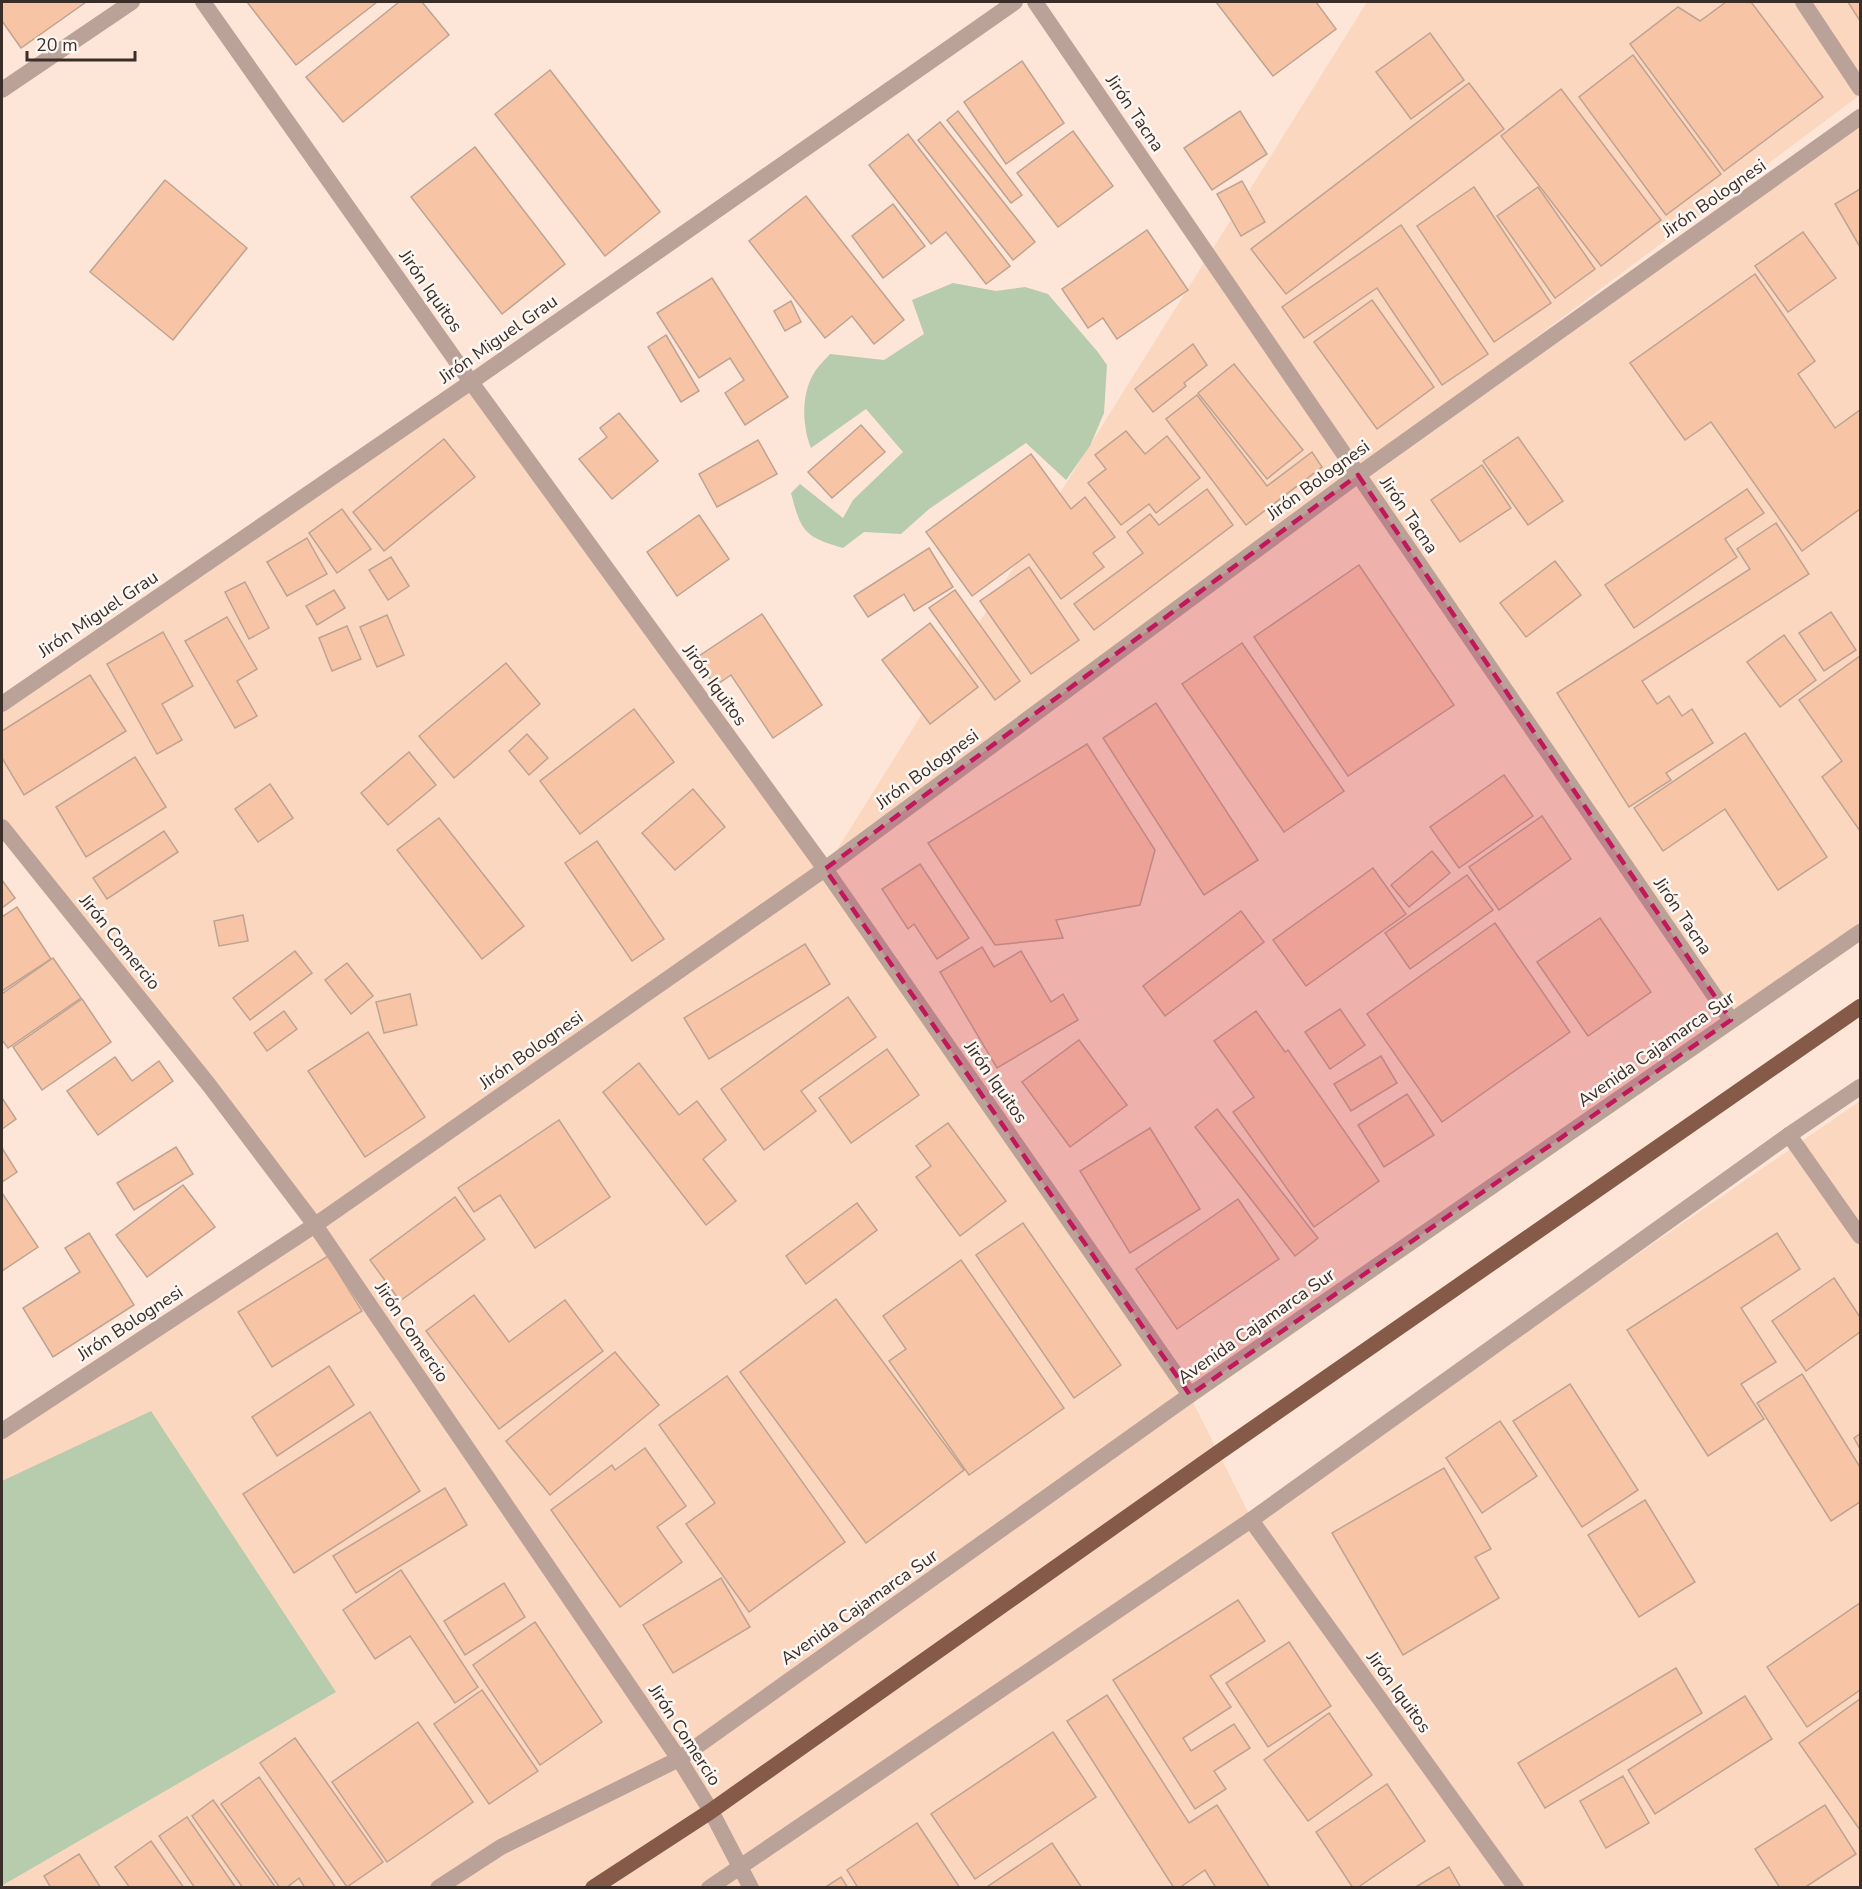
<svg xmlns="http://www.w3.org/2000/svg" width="1862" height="1889" viewBox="0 0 1862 1889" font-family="'Nunito Sans',sans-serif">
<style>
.built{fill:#fbd7c0}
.green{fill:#b7cbad}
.building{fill:#f7c5a6;stroke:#bfa392;stroke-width:1.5}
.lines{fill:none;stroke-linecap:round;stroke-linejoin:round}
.minor{stroke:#baa298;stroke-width:16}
.trunk{stroke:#865a48;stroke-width:16}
.marked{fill:#c2185b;fill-opacity:0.2;stroke:#c2185b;stroke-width:4.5;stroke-dasharray:12 8;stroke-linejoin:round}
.labels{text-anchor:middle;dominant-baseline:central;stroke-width:5;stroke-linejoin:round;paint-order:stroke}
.street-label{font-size:18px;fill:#3a2f28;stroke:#fdf7f3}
</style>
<rect width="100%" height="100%" fill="#fde6d7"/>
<path class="built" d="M1367 2H1860V95L862 841 1860 126V934L1190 1396 1252 1520 1860 1101V1887H2V1431L315 1225 2 827V704L471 382 825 869Z"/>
<g class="green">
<path d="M953 283 996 291 1025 287 1048 294 1097 351 1107 365 1104 413 1090 446 1066 480 1026 443 929 509 901 534 864 532 843 548C804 537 801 531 791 493L800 484 843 518 853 500 903 452 866 409 811 448C802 426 801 394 814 373 818 366 825 360 830 354L884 360 924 334 912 300Z"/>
<path d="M151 1411 336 1692 3 1885 2 1481Z"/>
</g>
<g class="building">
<path d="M2 2H86L21 48 2 21Z"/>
<path d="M247 2H377L296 65Z"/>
<path d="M399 2H422L449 35 343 122 306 77Z"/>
<path d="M1216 2H1316L1336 29 1273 76Z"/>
<path d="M1726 2H1751L1823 97 1724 171 1630 44 1678 7 1700 21Z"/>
<path d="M1848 2H1860V21Z"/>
<path d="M1430 33 1464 80 1411 119 1376 72Z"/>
<path d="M1633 55 1721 174 1666 215 1579 97Z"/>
<path d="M1022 61 1064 123 1006 164 964 102Z"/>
<path d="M550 70 660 212 605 256 495 114Z"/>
<path d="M1469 83 1504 129 1286 294 1251 249Z"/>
<path d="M1561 89 1661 220 1601 266 1501 136Z"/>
<path d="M958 111 1022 195 1011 203 947 120Z"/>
<path d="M1240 111 1267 154 1212 190 1184 148Z"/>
<path d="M940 122 1035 242 1013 260 918 140Z"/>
<path d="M1073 131 1113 186 1058 227 1017 173Z"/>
<path d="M908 134 1010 266 986 284 946 232 931 244 869 165Z"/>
<path d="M475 147 565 264 502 314 411 197Z"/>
<path d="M165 180 247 248 173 340 90 272Z"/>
<path d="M1242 181 1265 222 1241 236 1217 194Z"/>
<path d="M1474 187 1551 303 1494 342 1417 226Z"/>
<path d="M1538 187 1595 269 1555 298 1497 216Z"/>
<path d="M1860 189V247L1835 204Z"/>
<path d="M806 196 904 320 874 344 852 316 825 338 749 241Z"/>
<path d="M893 204 925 246 883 278 852 236Z"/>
<path d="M1401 225 1488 354 1442 385 1377 288 1304 338 1282 307Z"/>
<path d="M1147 230 1188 290 1117 339 1103 318 1088 328 1062 289Z"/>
<path d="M1803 232 1836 278 1788 312 1755 266Z"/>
<path d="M1755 274 1815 361 1798 374 1835 428 1860 410V509L1802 551 1711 422 1685 440 1630 363Z"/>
<path d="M712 278 788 397 745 425 725 393 744 380 730 358 699 378 657 313Z"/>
<path d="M1372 300 1434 387 1377 429 1314 342Z"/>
<path d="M791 301 801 322 785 331 774 311Z"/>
<path d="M666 335 699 391 681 402 648 347Z"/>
<path d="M1193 344 1207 365 1184 383 1186 386 1153 412 1135 389Z"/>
<path d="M1234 364 1303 450 1267 479 1198 393Z"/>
<path d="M1197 395 1267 486 1312 452 1322 467 1246 525 1166 419Z"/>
<path d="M619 413 658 461 612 499 579 459 607 437 600 428Z"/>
<path d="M861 425 885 452 832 498 808 472Z"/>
<path d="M1126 431 1145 454 1167 436 1200 478 1156 513 1149 504 1121 525 1088 483 1106 469 1095 455Z"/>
<path d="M1518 437 1563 501 1528 525 1483 461Z"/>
<path d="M444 439 475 477 384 551 353 512Z"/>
<path d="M758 440 777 474 717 507 699 474Z"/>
<path d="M1031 454 1071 509 1085 497 1115 537 1093 553 1104 567 1061 599 1029 554 972 596 926 532Z"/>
<path d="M1482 465 1511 508 1460 542 1431 500Z"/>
<path d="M1207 489 1233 525 1094 630 1074 604 1143 553 1127 532 1150 514 1159 525Z"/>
<path d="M1747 489 1764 513 1725 539 1737 557 1634 628 1605 585Z"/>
<path d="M342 509 371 549 337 573 309 533Z"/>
<path d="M699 515 729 559 677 596 647 552Z"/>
<path d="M1776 523 1809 574 1642 681 1657 704 1669 696 1682 716 1692 709 1713 743 1666 773 1671 780 1629 807 1557 693 1750 569 1737 549Z"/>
<path d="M307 538 327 574 287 596 267 562Z"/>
<path d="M929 548 953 587 914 611 904 594 868 617 854 596Z"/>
<path d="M391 557 409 586 388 600 369 570Z"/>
<path d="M1555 561 1581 595 1526 637 1500 603Z"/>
<path d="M1359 565 1454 705 1348 776 1254 637Z"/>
<path d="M1029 567 1079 640 1031 674 980 601Z"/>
<path d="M245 582 269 628 249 639 225 592Z"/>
<path d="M334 590 345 608 317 625 306 606Z"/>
<path d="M955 590 1020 681 995 700 929 608Z"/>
<path d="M1831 612 1856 650 1824 671 1799 633Z"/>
<path d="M762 614 822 705 773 738 731 675 715 686 696 658Z"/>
<path d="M387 615 404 655 377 667 360 627Z"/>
<path d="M227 617 257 669 237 681 257 716 235 728 185 641Z"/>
<path d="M930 623 978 687 930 724 882 660Z"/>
<path d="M347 626 361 659 332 671 319 638Z"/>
<path d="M163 632 193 686 162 704 182 740 157 754 107 664Z"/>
<path d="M1784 635 1816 680 1780 707 1747 662Z"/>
<path d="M1242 643 1344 791 1284 832 1182 684Z"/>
<path d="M1860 656V831L1822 777 1842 761 1799 700Z"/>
<path d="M506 663 540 704 454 778 419 736Z"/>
<path d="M90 675 126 731 24 795 2 758V731Z"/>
<path d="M1156 703 1258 860 1204 895 1103 738Z"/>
<path d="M634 709 674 762 580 834 540 781Z"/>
<path d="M1745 733 1827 857 1778 890 1725 809 1663 851 1634 808Z"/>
<path d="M527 734 548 758 529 775 509 751Z"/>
<path d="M1087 744 1155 850 1140 905 1056 920 1063 938 995 945 928 843Z"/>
<path d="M409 752 436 785 388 825 361 793Z"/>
<path d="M135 757 166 807 86 857 56 807Z"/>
<path d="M1504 775 1533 816 1459 868 1430 827Z"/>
<path d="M270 784 293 818 258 842 235 809Z"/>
<path d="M693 789 725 827 675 870 642 833Z"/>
<path d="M1542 816 1571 859 1499 910 1469 867Z"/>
<path d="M439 818 524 926 482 959 397 850Z"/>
<path d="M164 831 178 852 107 899 93 878Z"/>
<path d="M597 841 664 939 632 961 565 863Z"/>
<path d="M1432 851 1450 873 1409 907 1391 885Z"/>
<path d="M920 864 969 938 937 959 914 924 908 929 882 889Z"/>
<path d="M1373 868 1406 914 1306 986 1273 940Z"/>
<path d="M1467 875 1493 910 1410 969 1385 933Z"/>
<path d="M2 880 15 898 2 908Z"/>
<path d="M17 907 51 959 2 991V917Z"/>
<path d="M1241 911 1264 942 1165 1016 1143 986Z"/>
<path d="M243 915 248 941 219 946 214 921Z"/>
<path d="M1600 918 1651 992 1588 1036 1537 962Z"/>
<path d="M1495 923 1570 1032 1442 1122 1367 1014Z"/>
<path d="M805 944 830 984 709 1059 684 1018Z"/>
<path d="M982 947 994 967 1021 951 1051 1002 1063 994 1078 1020 997 1068 940 972Z"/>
<path d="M295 951 312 973 250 1020 233 998Z"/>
<path d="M53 958 81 998 8 1048 2 1040V994Z"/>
<path d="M347 963 373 996 351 1014 325 980Z"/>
<path d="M410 994 417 1025 384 1033 376 1002Z"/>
<path d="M848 997 876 1037 801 1091 816 1111 764 1150 721 1089Z"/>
<path d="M82 999 111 1042 42 1090 13 1047Z"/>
<path d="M1340 1009 1365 1045 1330 1069 1305 1032Z"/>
<path d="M284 1011 297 1029 267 1051 254 1033Z"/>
<path d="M1256 1011 1285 1052 1288 1050 1379 1181 1314 1227 1233 1112 1254 1097 1214 1041Z"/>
<path d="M368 1032 425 1117 365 1157 308 1071Z"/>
<path d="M1079 1040 1127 1105 1070 1147 1022 1082Z"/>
<path d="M887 1049 919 1095 851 1143 819 1098Z"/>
<path d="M1381 1056 1397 1083 1351 1111 1334 1084Z"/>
<path d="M115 1057 132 1081 159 1061 173 1081 98 1135 67 1091Z"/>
<path d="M639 1063 679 1115 697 1101 726 1140 703 1159 736 1201 706 1225 603 1092Z"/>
<path d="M1407 1094 1434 1135 1384 1167 1358 1125Z"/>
<path d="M2 1098 16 1119 2 1129Z"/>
<path d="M1217 1109 1318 1238 1295 1256 1195 1127Z"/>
<path d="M559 1120 610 1197 535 1248 500 1195 474 1212 458 1188Z"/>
<path d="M948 1123 1006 1201 960 1236 916 1177 931 1166 916 1146Z"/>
<path d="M1150 1128 1200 1209 1130 1253 1080 1171Z"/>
<path d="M176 1147 193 1174 134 1210 117 1183Z"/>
<path d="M2 1148 17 1172 2 1182Z"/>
<path d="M183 1185 215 1227 147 1277 116 1235Z"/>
<path d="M2 1193 38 1247 2 1271Z"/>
<path d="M455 1197 485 1239 400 1301 370 1260Z"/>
<path d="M1238 1199 1279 1259 1177 1329 1136 1269Z"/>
<path d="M857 1203 877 1230 806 1284 786 1256Z"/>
<path d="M1023 1223 1121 1365 1074 1398 976 1255Z"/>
<path d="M89 1233 134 1305 53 1357 23 1308 80 1272 65 1248Z"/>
<path d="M1777 1233 1800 1269 1741 1308 1776 1362 1741 1384 1764 1419 1708 1456 1627 1330Z"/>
<path d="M328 1256 362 1311 272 1367 238 1312Z"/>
<path d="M961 1260 1064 1408 969 1475 889 1361 906 1349 883 1316Z"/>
<path d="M1834 1278 1860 1317V1332L1806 1371 1772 1321Z"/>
<path d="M474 1295 509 1342 565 1300 603 1351 499 1429 426 1331Z"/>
<path d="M836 1299 964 1470 866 1543 740 1372Z"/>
<path d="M615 1352 659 1405 550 1495 506 1441Z"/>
<path d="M329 1366 354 1405 277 1456 252 1417Z"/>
<path d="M1802 1374 1860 1467V1502L1831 1521 1757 1403Z"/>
<path d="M727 1376 845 1542 749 1612 686 1524 715 1503 659 1425Z"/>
<path d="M1570 1384 1638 1490 1582 1527 1513 1421Z"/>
<path d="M370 1412 420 1491 294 1573 243 1494Z"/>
<path d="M1500 1421 1537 1476 1482 1513 1446 1458Z"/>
<path d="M1860 1434V1449L1854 1438Z"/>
<path d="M645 1448 686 1506 657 1527 682 1562 620 1607 551 1510 612 1465 615 1470Z"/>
<path d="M1444 1468 1491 1549 1475 1557 1499 1598 1403 1655 1332 1533Z"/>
<path d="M445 1488 467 1525 356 1593 333 1556Z"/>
<path d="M1645 1500 1695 1582 1639 1617 1588 1535Z"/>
<path d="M401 1570 478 1687 455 1703 410 1636 375 1659 343 1610Z"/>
<path d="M721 1578 750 1627 673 1673 643 1625Z"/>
<path d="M504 1583 525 1617 465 1655 444 1621Z"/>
<path d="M1238 1600 1265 1641 1210 1676 1231 1707 1183 1738 1191 1751 1234 1724 1250 1748 1214 1771 1226 1789 1195 1809 1113 1680Z"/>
<path d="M1860 1603V1690L1807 1727 1767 1667Z"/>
<path d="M535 1622 602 1722 540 1765 473 1665Z"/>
<path d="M1289 1642 1331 1706 1268 1747 1226 1683Z"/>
<path d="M1676 1668 1702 1713 1545 1808 1518 1763Z"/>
<path d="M482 1690 538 1771 489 1804 434 1724Z"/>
<path d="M1107 1695 1189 1823 1217 1805 1270 1888H1216L1205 1870 1179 1888H1174L1067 1721Z"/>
<path d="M1745 1696 1772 1739 1655 1814 1628 1770Z"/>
<path d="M1860 1699V1830L1799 1743Z"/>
<path d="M1329 1713 1372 1775 1308 1821 1264 1760Z"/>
<path d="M418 1722 473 1802 387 1862 332 1782Z"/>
<path d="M1053 1732 1096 1797 975 1879 931 1814Z"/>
<path d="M295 1738 383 1862 347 1887 260 1763Z"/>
<path d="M1623 1776 1649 1823 1606 1848 1580 1801Z"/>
<path d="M259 1777 336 1888H305L299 1878 286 1888H280L221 1804Z"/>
<path d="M1387 1784 1425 1841 1357 1888H1353L1316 1832Z"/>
<path d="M213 1800 276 1888H243L192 1816Z"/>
<path d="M1825 1805 1856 1854 1804 1888H1780L1755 1849Z"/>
<path d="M187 1817 236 1888H195L159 1836Z"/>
<path d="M917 1823 960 1888H858L847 1870Z"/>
<path d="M151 1841 184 1888H130L115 1867Z"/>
<path d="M1052 1843 1082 1888H987V1887Z"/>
<path d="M79 1854 101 1888H51L44 1876Z"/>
<path d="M1449 1867 1461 1888H1414Z"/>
<path d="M841 1877 848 1888H824Z"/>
</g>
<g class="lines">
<g class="minor">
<path d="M203 2 471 382 825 869 1190 1395"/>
<path d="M1035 2 1731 1020"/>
<path d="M1803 2 1860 88"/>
<path d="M2 90 132 2"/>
<path d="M2 704 471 382 1015 2"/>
<path d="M2 827 209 1085 315 1225 679 1759 711 1811 751 1888"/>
<path d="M1789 1135 1860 1236"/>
<path d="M2 1431 315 1225 825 869 1358 475 1860 117"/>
<path d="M1251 1520 1516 1888"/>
<path d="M438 1888 501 1847 679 1759 1190 1395 1860 932"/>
<path d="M709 1888 1251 1520 1789 1135 1860 1087"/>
</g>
<path class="trunk" d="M593 1888 711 1811 1218 1453 1860 1007"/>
</g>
<path class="marked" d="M1358 475 1731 1020 1190 1395 825 869Z"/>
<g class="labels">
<g class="street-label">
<text transform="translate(1135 113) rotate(56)">Jirón Tacna</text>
<text transform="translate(1714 198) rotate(-35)">Jirón Bolognesi</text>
<text transform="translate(431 291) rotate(55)">Jirón Iquitos</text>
<text transform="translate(498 339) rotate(-35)">Jirón Miguel Grau</text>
<text transform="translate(1318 480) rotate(-36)">Jirón Bolognesi</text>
<text transform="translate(1409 515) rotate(56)">Jirón Tacna</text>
<text transform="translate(98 614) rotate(-34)">Jirón Miguel Grau</text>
<text transform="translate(715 685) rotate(54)">Jirón Iquitos</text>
<text transform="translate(927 769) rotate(-36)">Jirón Bolognesi</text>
<text transform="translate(1683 916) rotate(56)">Jirón Tacna</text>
<text transform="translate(120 942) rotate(51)">Jirón Comercio</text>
<text transform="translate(1656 1049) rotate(-35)">Avenida Cajamarca Sur</text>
<text transform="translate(531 1050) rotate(-35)">Jirón Bolognesi</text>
<text transform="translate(996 1082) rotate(55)">Jirón Iquitos</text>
<text transform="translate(130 1323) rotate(-33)">Jirón Bolognesi</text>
<text transform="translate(1256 1326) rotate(-35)">Avenida Cajamarca Sur</text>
<text transform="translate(412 1332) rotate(56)">Jirón Comercio</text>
<text transform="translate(859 1607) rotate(-35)">Avenida Cajamarca Sur</text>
<text transform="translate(1399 1692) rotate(54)">Jirón Iquitos</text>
<text transform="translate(685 1735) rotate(57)">Jirón Comercio</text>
</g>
</g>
<rect width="1862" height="1889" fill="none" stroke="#3a2f28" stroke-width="6"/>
<path d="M27 51v9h108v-9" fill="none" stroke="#3a2f28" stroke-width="3"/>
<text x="36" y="51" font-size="18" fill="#3a2f28" stroke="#fdf7f3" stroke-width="4.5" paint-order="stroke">20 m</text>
</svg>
